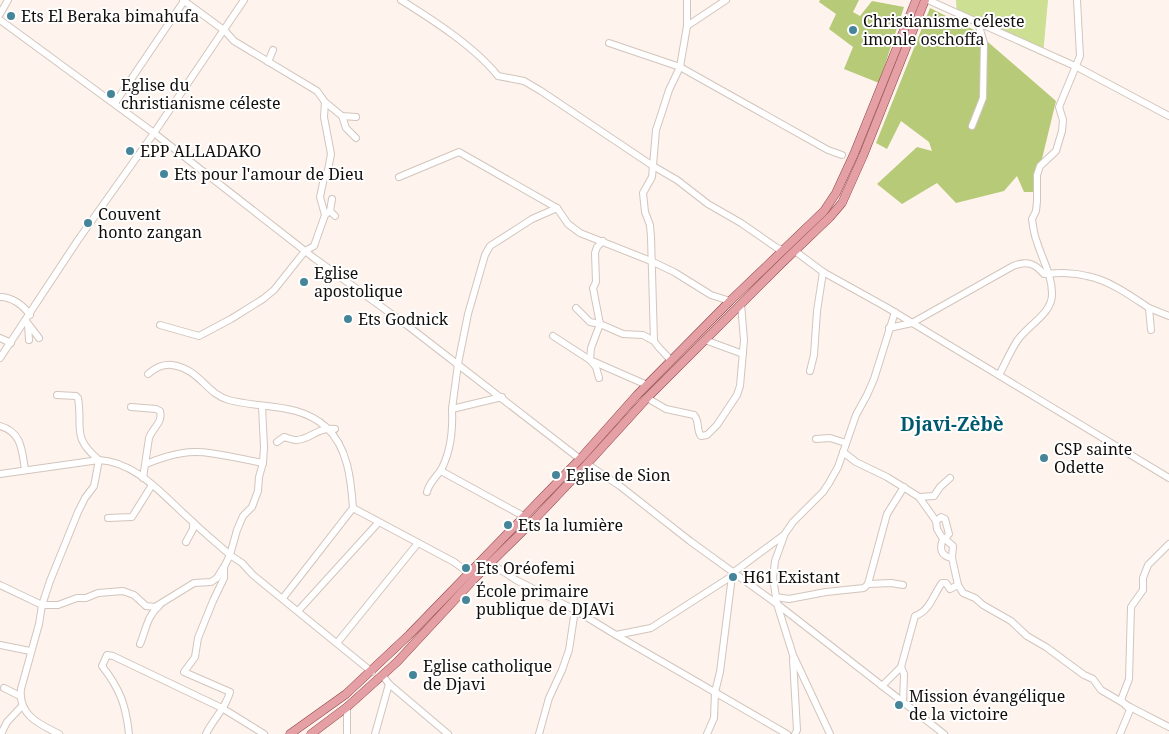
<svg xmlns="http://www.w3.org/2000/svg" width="1169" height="734" viewBox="0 0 1169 734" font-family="'Noto Serif',serif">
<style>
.green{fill:#ccdf92}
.forest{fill:#b6ca78}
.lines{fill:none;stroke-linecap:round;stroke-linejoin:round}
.minor-casing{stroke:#d2c5bd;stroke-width:8}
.major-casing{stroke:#8f4447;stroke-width:9}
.minor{stroke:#fff;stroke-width:6}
.major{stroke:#e4a0a4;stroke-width:8}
.poi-dot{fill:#458599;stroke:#fff;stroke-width:2}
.labels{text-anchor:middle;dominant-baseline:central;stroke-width:4;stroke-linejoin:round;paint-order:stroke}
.poi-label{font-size:16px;fill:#120e0c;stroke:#fff;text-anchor:start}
.quarter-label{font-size:19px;font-weight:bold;fill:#005a6f;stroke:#fff}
</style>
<rect width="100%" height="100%" fill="#fef3ed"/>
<path class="green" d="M956 0H1048L1043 55 957 14Z"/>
<g class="forest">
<path d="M820 0H859L853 12 860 16 872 1 904 7 879 83 844 69 853 47 829 29 836 14 819 2Z"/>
<path d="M930 8 974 30 1056 101 1034 192H1024L1017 176 1004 191 956 203 937 183 902 204 877 184 917 147 932 151 929 142 901 121 887 149 876 143Z"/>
</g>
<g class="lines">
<g class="minor-casing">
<g id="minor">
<path d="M183 0 225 31 234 41 317 91 325 102 324 117 331 154 328 170 324 178 320 197 325 215"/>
<path d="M401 0C433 20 475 47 498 76L524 81 541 91 653 166 677 180 708 204 741 223 777 248 784 250"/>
<path d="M928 0 1077 67 1169 116"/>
<path d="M0 14 8 0"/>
<path d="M0 20 154 133 314 258 408 326 580 459"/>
<path d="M687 26 726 0"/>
<path d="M609 43 680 67 828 150 842 155"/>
<path d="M268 62 273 50"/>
<path d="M325 102 342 116 356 117"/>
<path d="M115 103 184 1"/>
<path d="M342 116 346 128 356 138"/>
<path d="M972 126 983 98 984 43 978 23"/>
<path d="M399 177 459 152 557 208"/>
<path d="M332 199 330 211 335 216"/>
<path d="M795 251 823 272 886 307 1169 478"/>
<path d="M0 297C12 297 23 305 30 315"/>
<path d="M576 308 590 322 600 324 623 334 643 335 654 341"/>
<path d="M1149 308 1169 316"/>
<path d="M26 321 39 338"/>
<path d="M28 325 29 340"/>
<path d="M160 325 199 336 231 319 263 299 274 290 305 251 314 246 325 215 330 211"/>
<path d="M889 328 912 323 1013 266C1028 260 1035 264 1044 274 1059 273 1073 272 1087 276 1109 280 1131 296 1149 308L1151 330"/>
<path d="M553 336 590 360 647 385"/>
<path d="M0 338 11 343"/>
<path d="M705 340 743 354"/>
<path d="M0 358 78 240 154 133 244 0"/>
<path d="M671 361C665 353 659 349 654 341L651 237 650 225 645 212 643 193 652 177 656 130 662 112 669 90 680 67 687 26V0"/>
<path d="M810 371 814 355 817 311 823 272"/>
<path d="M148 374C155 368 162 364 172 365 200 369 206 394 229 400 262 409 298 402 326 427 348 447 351 480 353 508L283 598"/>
<path d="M999 375C1005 364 1010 352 1017 341 1027 325 1053 314 1052 293 1052 275 1042 259 1037 242 1034 235 1033 227 1032 219L1036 211 1037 201V175L1040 166 1056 151 1062 131 1063 120 1059 107 1080 56 1077 0"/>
<path d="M599 378 596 367 590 360 591 348 600 324 593 288 596 282 595 253 597 247 603 241"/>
<path d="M57 395 76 396 78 398C83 428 71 437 99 460L94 486 85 498 78 512 50 581 42 605 39 624 21 689C18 715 39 724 59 734"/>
<path d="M502 397 452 409 458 364 468 314 485 255 490 246 515 230 532 219 557 208 568 224 580 233 651 261 674 272 711 295 730 301"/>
<path d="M647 398 666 409 694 415C700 421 696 430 701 436L707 435 717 425 737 395 740 386 744 340 741 304"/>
<path d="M131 407 156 409 160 411C163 423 153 427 149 438L143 478"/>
<path d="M0 426C22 432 22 451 25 470"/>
<path d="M816 439 830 438 846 443"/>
<path d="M277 442 284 437C288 438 292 440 296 440 310 440 317 427 335 429"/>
<path d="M843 452 856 462 887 477 919 497 936 521 937 529 943 539C939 549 941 556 952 558L958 585 963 593 975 598 983 605 1011 621 1027 636 1046 647 1084 675 1093 679 1101 690 1130 707 1169 727"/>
<path d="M146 464C158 459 170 455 183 453 206 449 240 459 263 463"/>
<path d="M587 464 620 486 690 541 777 604 944 734"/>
<path d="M441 471 525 517"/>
<path d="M0 474 99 460C138 462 165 498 193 522 205 534 218 544 230 555L242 563 253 575 372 672"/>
<path d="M427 492C429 482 437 477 442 468 451 450 453 430 452 409"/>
<path d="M919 497 934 496 940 487 950 478"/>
<path d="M353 508 454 562 469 573"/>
<path d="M108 518 132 517 152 485"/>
<path d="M936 521 941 517 945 519 949 534 945 539 953 546 952 558"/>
<path d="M784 536 775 561 773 578 777 604 793 655 830 734"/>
<path d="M186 542 193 529V523"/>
<path d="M490 563 516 580 575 610 616 635 787 734"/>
<path d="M868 584 891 583 903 585"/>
<path d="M0 585 42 605H58L77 598H86L98 593 123 591 134 595 146 606 155 607 194 583 211 582 217 578 223 568"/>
<path d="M776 597 789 599 826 592 864 588 868 584 887 514 904 487"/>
<path d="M298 611 378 523"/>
<path d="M616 635 651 628 732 576 734 572 784 535 793 522 823 492 829 483 838 467 856 415 867 395 874 379 895 312"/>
<path d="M337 643 418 543"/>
<path d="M140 644C146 630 147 616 159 606"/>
<path d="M0 645 30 651"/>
<path d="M793 659 797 730 795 734"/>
<path d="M383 676 389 684 448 734"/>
<path d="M882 686 901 667"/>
<path d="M4 688 20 696"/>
<path d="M903 703 904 674 901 667 915 616C930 611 933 595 942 583H946L950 589 958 585"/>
<path d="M1 734 7 722 22 706"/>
<path d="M129 734C126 705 120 689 102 666L107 655 113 656 222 708 264 734"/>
<path d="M206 734C213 719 226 708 230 692L184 672 195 657 198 638 213 601 224 578V567L230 555 237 530 243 516 252 507 258 491 259 477 263 463 264 447 262 406"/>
<path d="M347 734V707"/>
<path d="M375 734 389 684"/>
<path d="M539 734 549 698 562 670 569 650 575 610"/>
<path d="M707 734 714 718 715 692 720 672 732 576"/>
<path d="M1120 734 1130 710 1121 700 1129 679 1131 607 1143 590V578L1148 565 1169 544"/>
</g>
</g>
<g class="major-casing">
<g id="major">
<path d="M290 734 346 694 409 635 581 458 637 395 730 301 824 211 836 193 854 154 916 0"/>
<path d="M311 734 347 707 397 662 475 578 533 521 587 464 647 398 781 264 830 217 842 203 863 156 925 0"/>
</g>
</g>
<use href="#minor" class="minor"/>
<use href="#major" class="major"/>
</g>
<g class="poi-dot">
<circle cx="11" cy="16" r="5"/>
<circle cx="853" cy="30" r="5"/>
<circle cx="111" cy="94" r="5"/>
<circle cx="130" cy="151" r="5"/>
<circle cx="164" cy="174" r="5"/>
<circle cx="88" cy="223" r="5"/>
<circle cx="304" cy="282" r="5"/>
<circle cx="348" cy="319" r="5"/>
<circle cx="1044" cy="458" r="5"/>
<circle cx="556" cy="475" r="5"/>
<circle cx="508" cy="525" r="5"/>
<circle cx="466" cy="568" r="5"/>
<circle cx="733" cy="577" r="5"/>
<circle cx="466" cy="600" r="5"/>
<circle cx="413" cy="675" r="5"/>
<circle cx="899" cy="705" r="5"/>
</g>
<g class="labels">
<g class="poi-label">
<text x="21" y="16">Ets El Beraka bimahufa</text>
<text x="863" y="21">Christianisme céleste<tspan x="863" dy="18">imonle oschoffa</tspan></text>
<text x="121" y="85">Eglise du<tspan x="121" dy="18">christianisme céleste</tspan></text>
<text x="140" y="151">EPP ALLADAKO</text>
<text x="174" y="174">Ets pour l'amour de Dieu</text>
<text x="98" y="214">Couvent<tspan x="98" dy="18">honto zangan</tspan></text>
<text x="314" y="273">Eglise<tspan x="314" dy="18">apostolique</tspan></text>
<text x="358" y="319">Ets Godnick</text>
<text x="1054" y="449">CSP sainte<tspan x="1054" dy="18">Odette</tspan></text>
<text x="566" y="475">Eglise de Sion</text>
<text x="518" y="525">Ets la lumière</text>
<text x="476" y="568">Ets Oréofemi</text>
<text x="743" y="577">H61 Existant</text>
<text x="476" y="591">École primaire<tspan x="476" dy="18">publique de DJAVi</tspan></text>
<text x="423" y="666">Eglise catholique<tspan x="423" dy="18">de Djavi</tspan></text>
<text x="909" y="696">Mission évangélique<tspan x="909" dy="18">de la victoire</tspan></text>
</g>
<g class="quarter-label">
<text x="952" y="424">Djavi-Zèbè</text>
</g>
</g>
</svg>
